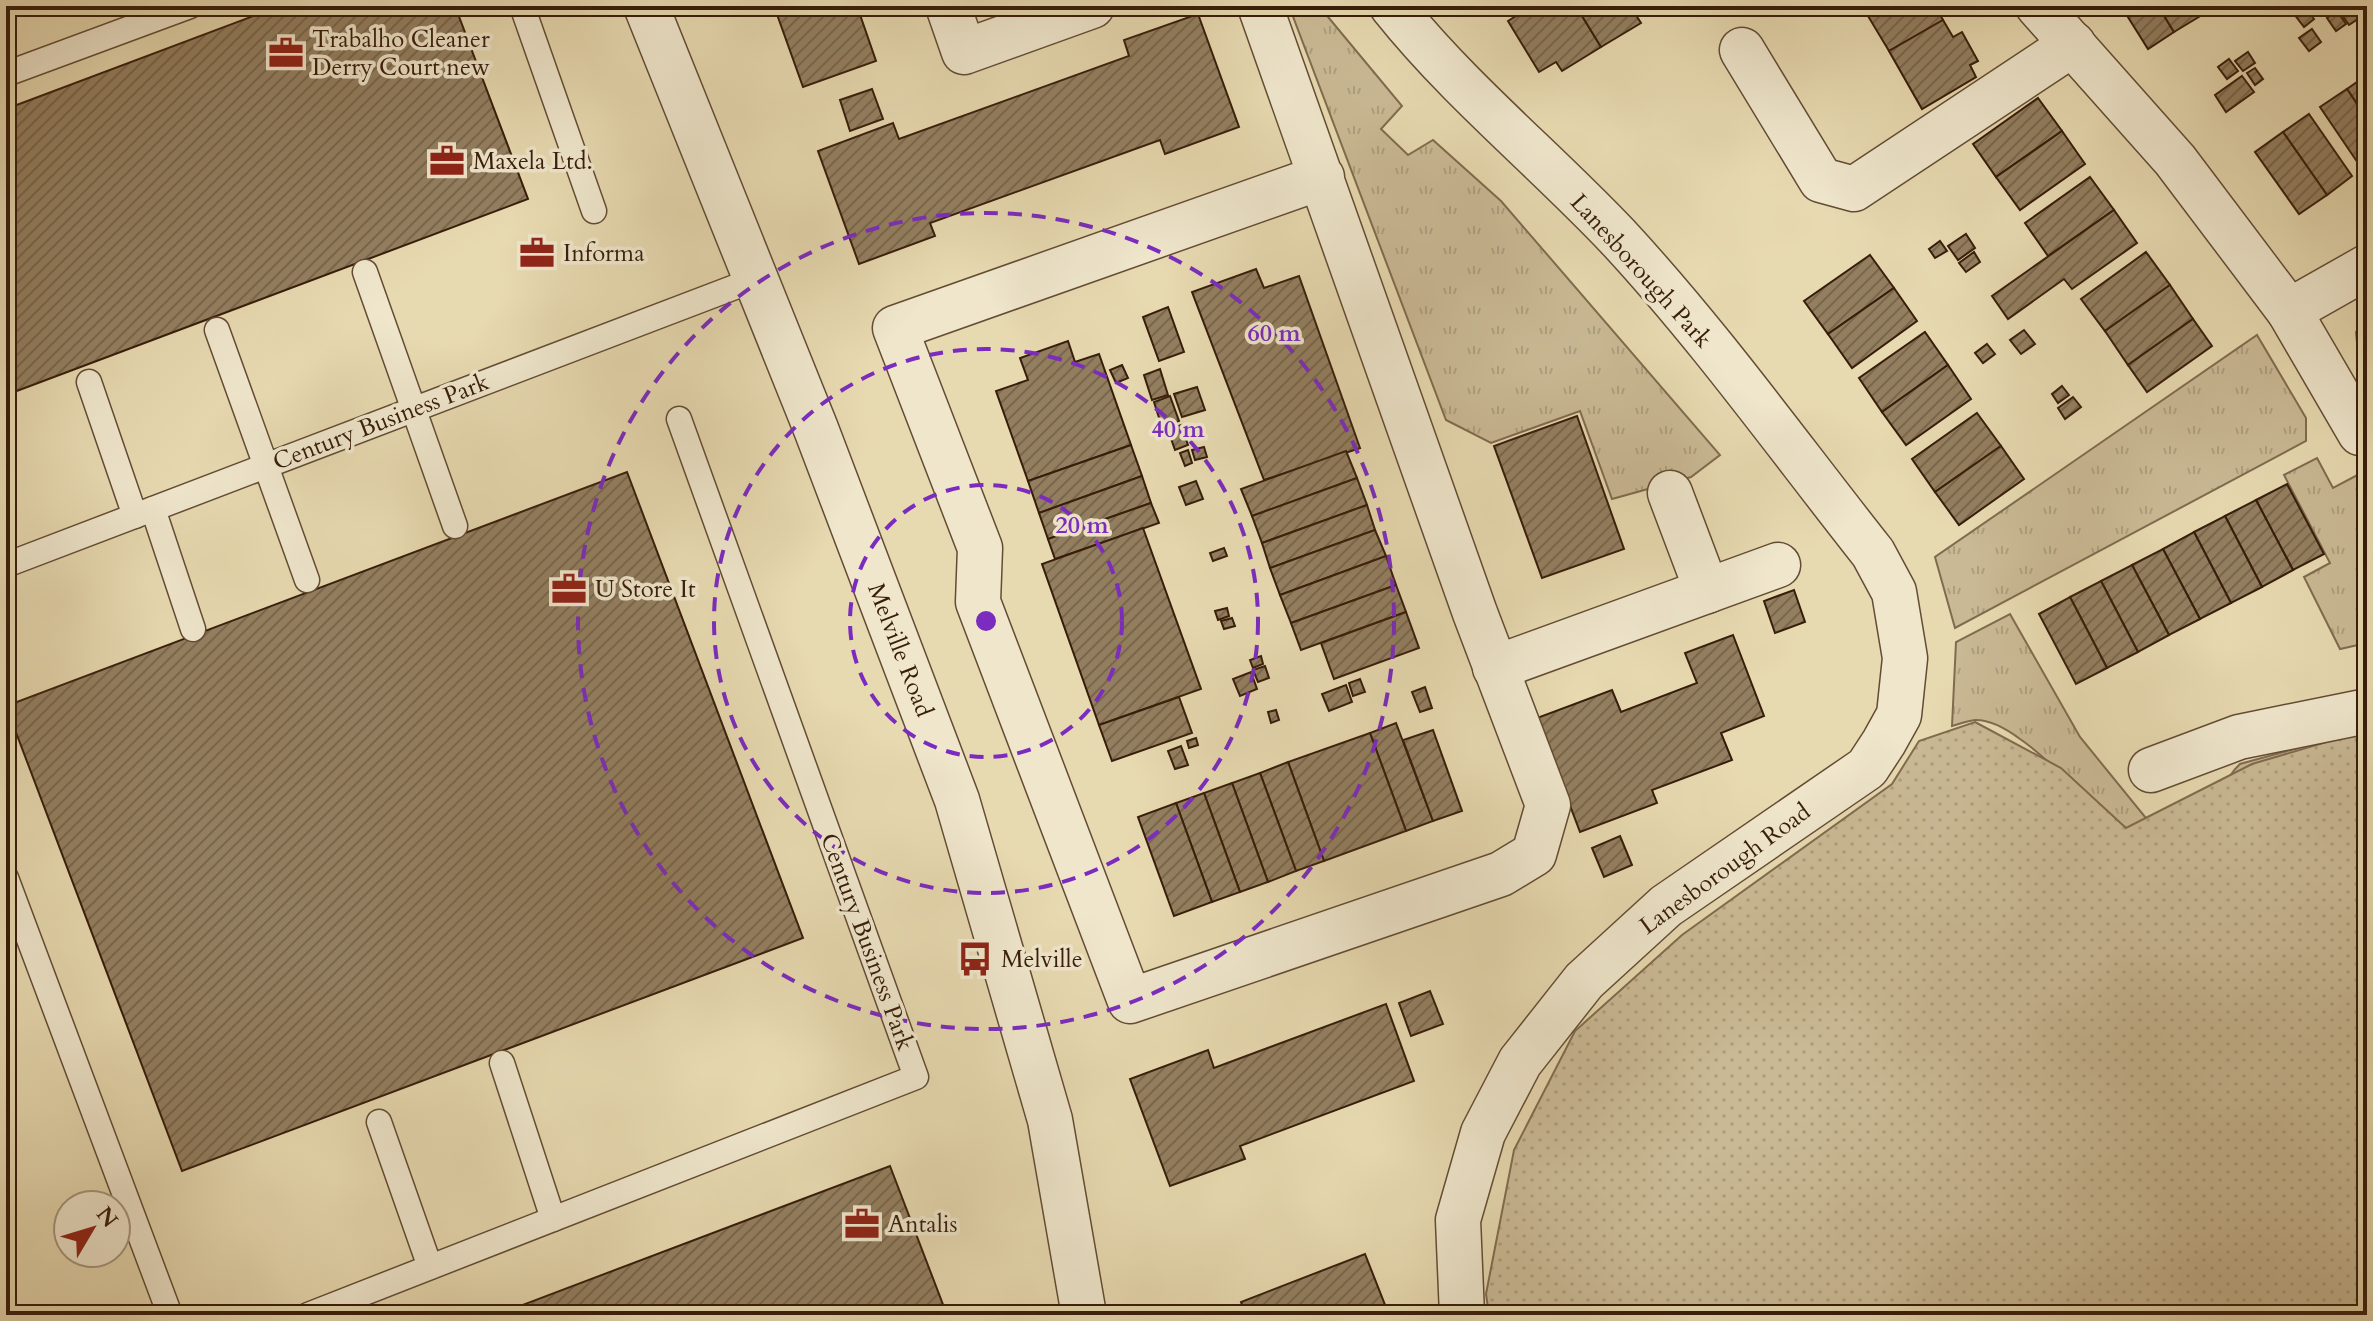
<svg xmlns="http://www.w3.org/2000/svg" width="2373" height="1321" viewBox="0 0 2373 1321" font-family="Cardo,serif">
<style>
.grass{fill:url(#grass-tufts);stroke:#806b4f;stroke-width:2}
.park{fill:url(#park-dots);stroke:#806b4f;stroke-width:2}
.building{fill:url(#building-hatch);stroke:#371d0a;stroke-width:2}
.lines{fill:none;stroke-linecap:round;stroke-linejoin:round}
.service-casing{stroke:#634c34;stroke-width:27}
.minor-casing{stroke:#634c34;stroke-width:47}
.tertiary-casing{stroke:#634c34;stroke-width:47}
.service{stroke:#efe6cc;stroke-width:24}
.minor{stroke:#efe6cc;stroke-width:44}
.tertiary{stroke:#efe6cc;stroke-width:44}
.ring{fill:none;stroke:#7b2cbf;stroke-width:4;stroke-dasharray:14 10}
.labels{text-anchor:middle;dominant-baseline:central;stroke-width:7;stroke-linejoin:round;paint-order:stroke}
.poi-label{font-size:24px;fill:#371d0a;stroke:#efe6cc;text-anchor:start}
.street-label{font-size:24px;fill:#371d0a;stroke:#efe6cc}
.centre{fill:#7b2cbf;stroke:#efe6cc;stroke-width:4}
.ring-label{font-size:24px;text-anchor:middle;font-weight:bold;fill:#7b2cbf;stroke:#efe6cc;stroke-width:7;stroke-linejoin:round;paint-order:stroke}
</style>
<defs>
<pattern id="grass-tufts" width="24" height="20" patternUnits="userSpaceOnUse" patternTransform="scale(2)"><rect width="24" height="20" fill="#c9b994"/><path d="M3 7l-1-3M5 7V3M7 7l1-3M15 17l-1-3M17 17v-4M19 17l1-3" fill="none" stroke="#ad9f7e"/></pattern>
<pattern id="park-dots" width="8" height="8" patternUnits="userSpaceOnUse" patternTransform="scale(2)"><rect width="8" height="8" fill="#c9b994"/><path d="M2 2h.1M6 6h.1" fill="none" stroke="#ad9f7e" stroke-width="1.8" stroke-linecap="round"/></pattern>
<pattern id="building-hatch" width="6" height="6" patternUnits="userSpaceOnUse" patternTransform="scale(2)"><rect width="6" height="6" fill="#937f60"/><path d="M-1 1l2-2M0 6l6-6M5 7l2-2" fill="none" stroke="#79674d"/></pattern>
</defs>
<rect width="100%" height="100%" fill="#e7d9b0"/>
<filter id="stains"><feTurbulence type="fractalNoise" baseFrequency=".0025" numOctaves="4"/><feColorMatrix values="0 0 0 0 .2 0 0 0 0 .09 0 0 0 0 .02 0 0 0 .5 -.17"/></filter>
<radialGradient id="worn" r=".72"><stop offset=".6" stop-color="#630" stop-opacity="0"/><stop offset="1" stop-color="#630" stop-opacity=".3"/></radialGradient>
<g class="grass">
<path d="M1289 6H1319L1402 106 1381 129 1408 155 1433 140 1501 201 1720 455 1691 477 1612 499 1580 411 1491 443 1446 420Z"/>
<path d="M2367 321V357L2357 343 2356 332Z"/>
<path d="M2257 335 2306 418V441L1955 628 1935 557Z"/>
<path d="M2317 458 2333 488 2367 470V643L2340 649 2304 577 2330 563 2284 475Z"/>
<path d="M2010 614 2080 737 2167 844 2226 819C2220 797 2223 780 2240 764L2367 729V750C2307 778 2252 837 2184 844 2122 851 2069 772 2020 739 2008 730 1992 720 1976 720 1969 720 1960 724 1952 726L1956 642Z"/>
</g>
<path class="park" d="M1975 722 2061 768 2126 828 2252 764 2367 730V1315H1489L1486 1294 1514 1150 1575 1031 1682 935 1892 784 1919 741Z"/>
<g class="building">
<path d="M280 6H455L528 199 6 395V109Z"/>
<path d="M774 6H857L876 61 803 87Z"/>
<path d="M1532 6H1576L1601 47 1562 71 1556 62 1539 72 1508 21Z"/>
<path d="M1576 6H1630L1641 23 1601 47Z"/>
<path d="M1658 6H1679L1664 15Z"/>
<path d="M1862 6H1939L1936 8 1943 20 1889 51Z"/>
<path d="M2121 6H2158L2174 32 2148 49Z"/>
<path d="M2158 6H2196L2202 15 2174 32Z"/>
<path d="M2196 6H2216L2202 15Z"/>
<path d="M2304 6 2314 19 2304 27 2294 14Z"/>
<path d="M2347 6H2354L2361 17 2349 25 2339 11Z"/>
<path d="M2337 11 2346 24 2336 31 2327 18Z"/>
<path d="M1198 14 1239 127 1165 154 1160 140 930 223 935 236 859 264 818 151 893 123 899 139 1129 56 1124 40Z"/>
<path d="M1943 20 1953 37 1962 32 1978 61 1970 65 1976 77 1922 109 1889 51Z"/>
<path d="M2312 29 2321 42 2309 51 2299 38Z"/>
<path d="M2248 52 2255 63 2243 71 2235 61Z"/>
<path d="M2229 59 2238 71 2227 79 2218 67Z"/>
<path d="M2255 68 2263 79 2255 85 2247 73Z"/>
<path d="M2367 75V119L2347 89Z"/>
<path d="M2242 76 2254 92 2226 112 2215 95Z"/>
<path d="M872 89 883 119 850 131 840 100Z"/>
<path d="M2347 89 2367 119V166L2362 169 2320 107Z"/>
<path d="M2038 98 2062 131 1996 177 1973 144Z"/>
<path d="M2309 114 2352 176 2327 195 2283 132Z"/>
<path d="M2062 131 2085 164 2020 210 1996 177Z"/>
<path d="M2283 132 2327 195 2299 214 2255 152Z"/>
<path d="M2090 177 2114 210 2048 256 2025 223Z"/>
<path d="M2114 210 2137 243 2072 289 2064 279 2008 319 1992 296Z"/>
<path d="M1966 234 1975 248 1958 260 1948 246Z"/>
<path d="M1940 241 1947 251 1935 258 1929 249Z"/>
<path d="M1974 252 1980 262 1966 272 1959 263Z"/>
<path d="M2146 252 2170 285 2105 331 2081 299Z"/>
<path d="M1870 255 1894 288 1828 334 1804 301Z"/>
<path d="M1256 269 1264 288 1299 276 1360 448 1264 480 1192 292Z"/>
<path d="M2170 285 2193 319 2128 365 2105 331Z"/>
<path d="M1894 288 1917 321 1852 368 1828 334Z"/>
<path d="M1168 307 1184 352 1159 361 1143 317Z"/>
<path d="M2193 319 2212 346 2147 392 2128 365Z"/>
<path d="M2024 330 2035 344 2021 354 2010 340Z"/>
<path d="M1925 332 1948 365 1882 412 1859 378Z"/>
<path d="M1068 341 1075 362 1099 354 1131 445 1028 481 996 391 1028 380 1020 358Z"/>
<path d="M1987 344 1995 354 1983 363 1975 353Z"/>
<path d="M1122 365 1128 378 1116 383 1110 370Z"/>
<path d="M1948 365 1971 399 1906 445 1882 412Z"/>
<path d="M1160 369 1168 395 1152 400 1144 375Z"/>
<path d="M2062 386 2069 395 2058 403 2052 394Z"/>
<path d="M1197 387 1205 410 1182 417 1174 394Z"/>
<path d="M1170 396 1179 421 1162 427 1154 402Z"/>
<path d="M2073 397 2081 407 2065 419 2058 408Z"/>
<path d="M1977 413 2001 446 1935 492 1912 459Z"/>
<path d="M1577 416 1624 549 1542 578 1494 446Z"/>
<path d="M1181 425 1188 445 1175 450 1168 430Z"/>
<path d="M1131 445 1142 476 1039 513 1028 481Z"/>
<path d="M2001 446 2024 479 1959 525 1935 492Z"/>
<path d="M1204 447 1207 457 1195 460 1192 450Z"/>
<path d="M1188 450 1192 463 1185 466 1180 453Z"/>
<path d="M1346 451 1357 478 1252 516 1241 489Z"/>
<path d="M627 472 803 938 182 1171 6 706Z"/>
<path d="M1142 476 1151 503 1048 539 1039 513Z"/>
<path d="M1357 478 1367 505 1262 543 1252 516Z"/>
<path d="M1196 481 1203 499 1186 505 1179 487Z"/>
<path d="M2287 484 2324 554 2293 570 2256 500Z"/>
<path d="M2256 500 2293 570 2262 587 2225 516Z"/>
<path d="M1151 503 1159 523 1055 559 1048 539Z"/>
<path d="M1367 505 1375 530 1270 568 1262 543Z"/>
<path d="M2225 516 2262 587 2231 603 2194 532Z"/>
<path d="M1143 528 1201 689 1099 725 1042 564Z"/>
<path d="M1375 530 1386 556 1280 595 1270 568Z"/>
<path d="M2194 532 2231 603 2200 619 2163 549Z"/>
<path d="M1224 548 1227 556 1213 561 1210 553Z"/>
<path d="M2163 549 2200 619 2169 635 2132 565Z"/>
<path d="M1386 556 1396 585 1291 623 1280 595Z"/>
<path d="M2132 565 2169 635 2138 652 2101 581Z"/>
<path d="M2101 581 2138 652 2107 668 2070 597Z"/>
<path d="M1396 585 1406 612 1301 650 1291 623Z"/>
<path d="M1794 590 1805 622 1775 633 1764 601Z"/>
<path d="M2070 597 2107 668 2076 684 2039 614Z"/>
<path d="M1227 608 1229 616 1218 620 1215 611Z"/>
<path d="M1406 612 1419 648 1334 679 1321 643Z"/>
<path d="M1232 618 1235 626 1224 629 1221 621Z"/>
<path d="M1733 635 1764 716 1721 733 1732 760 1652 790 1657 803 1580 832 1537 718 1612 690 1621 712 1697 683 1685 653Z"/>
<path d="M1261 656 1263 664 1253 668 1250 660Z"/>
<path d="M1265 666 1269 678 1258 682 1253 670Z"/>
<path d="M1251 672 1257 689 1240 696 1233 679Z"/>
<path d="M1360 679 1365 692 1353 696 1349 683Z"/>
<path d="M1346 685 1352 702 1329 711 1322 694Z"/>
<path d="M1425 687 1432 708 1420 712 1412 692Z"/>
<path d="M1179 697 1192 733 1112 761 1099 725Z"/>
<path d="M1276 710 1279 720 1271 723 1268 712Z"/>
<path d="M1396 723 1433 821 1406 831 1370 733Z"/>
<path d="M1433 730 1462 811 1433 821 1403 740Z"/>
<path d="M1370 733 1406 831 1324 861 1288 762Z"/>
<path d="M1196 738 1198 745 1189 748 1187 741Z"/>
<path d="M1181 746 1188 765 1175 769 1168 751Z"/>
<path d="M1288 762 1324 861 1296 871 1260 773Z"/>
<path d="M1260 773 1296 871 1268 882 1232 783Z"/>
<path d="M1232 783 1268 882 1240 892 1204 793Z"/>
<path d="M1204 793 1240 892 1212 902 1176 803Z"/>
<path d="M1176 803 1212 902 1174 916 1138 817Z"/>
<path d="M1620 836 1632 865 1604 877 1592 848Z"/>
<path d="M1430 991 1443 1024 1411 1036 1399 1003Z"/>
<path d="M1386 1004 1414 1081 1240 1146 1245 1159 1170 1186 1130 1079 1208 1050 1214 1068Z"/>
<path d="M890 1166 947 1315H496Z"/>
<path d="M1365 1254 1389 1315H1246L1241 1302Z"/>
</g>
<g class="lines">
<g class="service-casing">
<g id="service">
<path d="M522 6 594 211"/>
<path d="M6 74 190 6"/>
<path d="M365 272 455 526"/>
<path d="M217 330 307 580"/>
<path d="M89 382 135 516"/>
<path d="M153 509 193 629"/>
<path d="M6 565 756 279"/>
<path d="M6 878 170 1315"/>
<path d="M502 1063 553 1219"/>
<path d="M379 1122 430 1267"/>
<path d="M308 1315 916 1077 679 419"/>
</g>
</g>
<g class="minor-casing">
<g id="minor">
<path d="M948 6 964 52 1092 6"/>
<path d="M1260 6 1475 613 1548 805 1534 854 1501 874 1130 1001 978 602 980 548 895 328 1322 177"/>
<path d="M1392 6C1459 90 1543 158 1617 236 1709 335 1789 447 1873 553L1894 592 1905 658 1899 715 1884 742 1867 768 1666 906 1584 981 1520 1062 1483 1133 1458 1220 1462 1315"/>
<path d="M2038 6 2175 160 2289 311 2367 267"/>
<path d="M1742 50 1821 180 1854 189 2073 44"/>
<path d="M2289 311 2360 433 2367 429"/>
<path d="M1670 493 1707 591"/>
<path d="M1495 668 1778 565"/>
<path d="M2151 770 2239 737 2367 711"/>
</g>
</g>
<g class="tertiary-casing">
<path id="tertiary" d="M646 6 816 429 957 800 1050 1120 1084 1315"/>
</g>
<use href="#service" class="service"/>
<use href="#minor" class="minor"/>
<use href="#tertiary" class="tertiary"/>
</g>
<g class="ring">
<circle cx="986" cy="621" r="136"/>
<circle cx="986" cy="621" r="272"/>
<circle cx="986" cy="621" r="408"/>
</g>
<defs>
<g id="office-bare" transform="scale(2.76)"><path d="M-6-3h4V-5.5h4V-3h4V5H-6ZM-1-4.5V-3h2v-1.5ZM-6 0V1H6V0Z" fill="#8f2418" stroke="#efe6cc" stroke-width="2.5" paint-order="stroke"/></g>
<g id="bus-bare" transform="scale(2.76)"><path d="M-5-6H5V4H4V6H2V4H-2V6H-4V4H-5ZM-3.5-4V0h7V-4ZM-3.5 1.2v1.5H-2V1.2ZM2 1.2v1.5H3.5V1.2Z" fill="#8f2418" stroke="#efe6cc" stroke-width="2.5" paint-order="stroke"/></g>
</defs>
<g fill-rule="evenodd">
<use href="#office-bare" x="286" y="53"/>
<use href="#office-bare" x="447" y="161"/>
<use href="#office-bare" x="537" y="253"/>
<use href="#office-bare" x="569" y="589"/>
<use href="#bus-bare" x="975" y="959"/>
<use href="#office-bare" x="862" y="1224"/>
</g>
<g class="labels">
<g class="poi-label">
<text x="312" y="39">Trabalho Cleaner<tspan x="312" dy="28">Derry Court new</tspan></text>
<text x="473" y="161">Maxela Ltd.</text>
<text x="563" y="253">Informa</text>
<text x="595" y="589">U Store It</text>
<text x="1001" y="959">Melville</text>
<text x="888" y="1224">Antalis</text>
</g>
<g class="street-label">
<text transform="translate(1641 271) rotate(48)">Lanesborough Park</text>
<text transform="translate(381 422) rotate(-21)">Century Business Park</text>
<text transform="translate(900 650) rotate(69)">Melville Road</text>
<text transform="translate(1725 869) rotate(-36)">Lanesborough Road</text>
<text transform="translate(867 942) rotate(70)">Century Business Park</text>
</g>
</g>
<circle cx="986" cy="621" r="12" class="centre"/>
<g class="ring-label">
<text x="1274" y="341">60 m</text>
<text x="1178" y="437">40 m</text>
<text x="1082" y="533">20 m</text>
</g>
<rect width="2373" height="1321" fill="none" stroke="#e7d9b0" stroke-width="32"/>
<rect x="8" y="8" width="2357" height="1305" fill="none" stroke="#371d0a" stroke-width="4"/>
<rect x="16" y="16" width="2341" height="1289" fill="none" stroke="#371d0a" stroke-width="2"/>
<g transform="translate(92 1229) rotate(52)"><circle r="38" fill="#efe6cc" stroke="#a5967e" stroke-width="2"/>
<path d="M0-6L14 30L0 20L-14 30Z" fill="#8f2418"/>
<text y="-12" font-size="22" font-weight="bold" text-anchor="middle" fill="#371d0a">N</text>
</g>
<rect width="100%" height="100%" filter="url(#stains)"/>
<rect width="100%" height="100%" fill="url(#worn)"/>
</svg>
